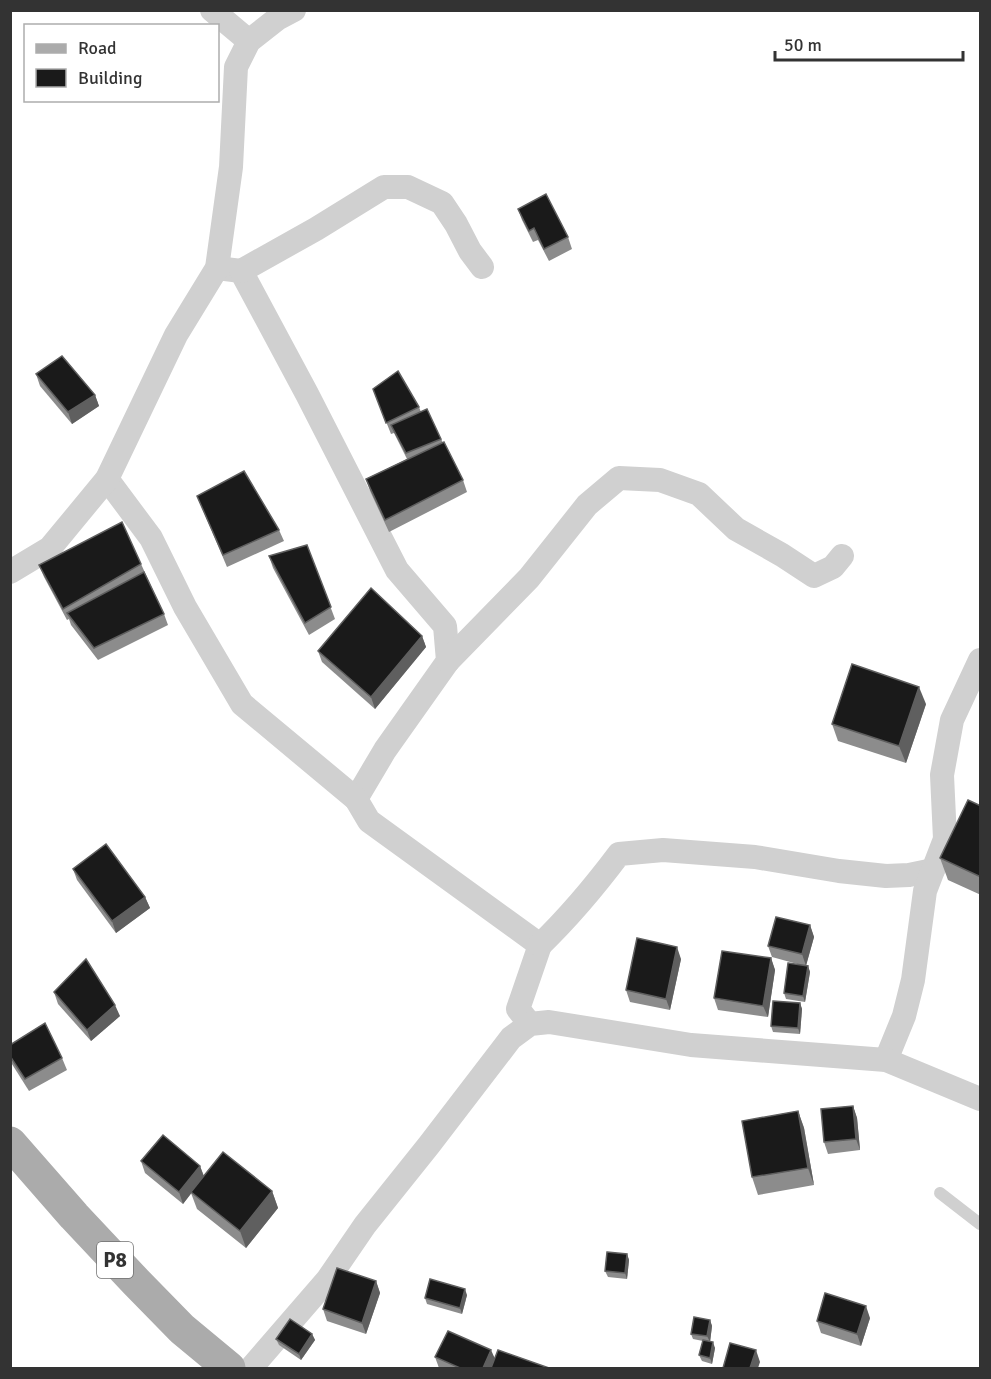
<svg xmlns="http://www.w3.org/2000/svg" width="991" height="1379" viewBox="0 0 991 1379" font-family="Signika,sans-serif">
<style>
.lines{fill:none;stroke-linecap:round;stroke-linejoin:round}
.lane{stroke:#d0d0d0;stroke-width:12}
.street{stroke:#d0d0d0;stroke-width:24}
.primary{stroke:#ababab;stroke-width:33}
.wall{fill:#8c8c8c}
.shaded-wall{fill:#5f5f5f}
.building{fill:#1a1a1a;stroke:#5f5f5f;stroke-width:1.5}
.labels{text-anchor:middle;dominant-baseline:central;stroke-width:6;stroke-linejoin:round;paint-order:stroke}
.shield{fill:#fff;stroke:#707070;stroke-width:1.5}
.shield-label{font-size:21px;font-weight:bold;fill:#333}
</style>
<rect width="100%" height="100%" fill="#fff"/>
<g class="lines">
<path class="lane" d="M940 1193 980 1224"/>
<g class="street">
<path d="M212 10 249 41"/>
<path d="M217 268 241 271 307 394 397 570 445 626 448 661 385 750 356 799"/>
<path d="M241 271 316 229 384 187H408L442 203 456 224 470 251 482 267"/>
<path d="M107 479 151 538 185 607 242 704 356 799 369 821 540 945 518 1009 530 1024"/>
<path d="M10 572 50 548 107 479 176 335 217 268 231 167 236 67 249 41 277 19 294 10"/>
<path d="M448 661 529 578 587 505 619 478 660 480 699 494 736 529 782 555 814 576 833 567 842 556"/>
<path d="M540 945C569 917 595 886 619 854L663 850 755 857 839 871 886 876 909 875 933 870"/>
<path d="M886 1060 904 1016 913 980 925 891 945 839 942 775 952 720 980 660"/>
<path d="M251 1368 328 1279 365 1225 429 1145 511 1038 530 1024 549 1022 691 1045 886 1060 980 1099"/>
</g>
<path class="primary" d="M10 1143 74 1216 136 1282 182 1329 229 1368"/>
</g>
<g class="wall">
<path d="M518 209 568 237 572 249 549 261 538 240 533 242 522 220Z"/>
<path d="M36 374 95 395 99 406 72 424 40 386Z"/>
<path d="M373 389 419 407 421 412 441 439 463 480 467 492 389 532 370 491 366 479 407 459 394 433 391 434Z"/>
<path d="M197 496 279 530 284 541 227 567Z"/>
<path d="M307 545 335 619 309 635 273 568 269 556Z"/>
<path d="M141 564 164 614 168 625 98 660 71 625 69 619 67 620 44 577 39 565Z"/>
<path d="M422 636 426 647 375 709 322 662 318 651Z"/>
<path d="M926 704 906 763 838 741 832 724Z"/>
<path d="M981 806V895L948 880 940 858Z"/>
<path d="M73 869 145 897 150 908 116 933 77 880Z"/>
<path d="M810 925 814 937 806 965 808 966 810 972 805 1002 786 999 784 993 801 965 772 957 768 946Z"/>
<path d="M771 958 775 970 768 1017 718 1010 714 998Z"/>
<path d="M681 959 670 1010 630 1002 626 990Z"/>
<path d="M54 992 120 1016 91 1041 58 1004Z"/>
<path d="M800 1003 802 1009 800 1034 773 1032 771 1026Z"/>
<path d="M10 1045 62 1058 67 1070 29 1091 10 1061Z"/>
<path d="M853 1106 857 1118 860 1150 828 1154 824 1142Z"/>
<path d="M798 1111 804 1128 814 1185 758 1195 752 1177Z"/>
<path d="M141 1161 200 1166 204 1176 272 1191 278 1208 246 1248 197 1209 191 1193 183 1204 145 1173Z"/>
<path d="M627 1254 629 1260 627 1279 608 1277 605 1271Z"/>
<path d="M376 1281 380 1293 366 1334 327 1321 323 1309Z"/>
<path d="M467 1295 462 1314 427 1304 425 1298Z"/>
<path d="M870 1318 861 1346 821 1333 817 1321Z"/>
<path d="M710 1320 712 1326 710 1342 715 1348 712 1364 702 1361 699 1355 703 1341 693 1339 691 1334Z"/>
<path d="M312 1334 315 1340 301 1360 279 1345 276 1339Z"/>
<path d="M435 1357 495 1359 549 1368H439Z"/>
</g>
<g class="shaded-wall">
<path d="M95 395 99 406 72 424 68 412Z"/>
<path d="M422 636 426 647 375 709 371 697Z"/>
<path d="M919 687 926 704 906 763 899 746Z"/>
<path d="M145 897 150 908 116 933 112 921Z"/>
<path d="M810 925 814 937 806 966 802 954Z"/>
<path d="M677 947 681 959 670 1010 666 999Z"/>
<path d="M771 958 775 970 768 1017 763 1006Z"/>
<path d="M808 966 810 972 805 1002 803 996Z"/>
<path d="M800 1003 802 1009 800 1034 798 1028Z"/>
<path d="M115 1005 120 1016 91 1041 87 1030Z"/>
<path d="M853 1106 857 1118 860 1150 856 1139Z"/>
<path d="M798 1111 804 1128 814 1185 808 1168Z"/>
<path d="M200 1166 204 1177 183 1204 179 1192Z"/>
<path d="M272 1191 278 1208 246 1248 240 1231Z"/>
<path d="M627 1254 629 1260 627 1279 625 1273Z"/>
<path d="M376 1281 380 1293 366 1334 362 1323Z"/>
<path d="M465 1289 467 1295 462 1314 460 1308Z"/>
<path d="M866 1306 870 1318 861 1346 857 1334Z"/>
<path d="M710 1320 712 1326 710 1342 707 1336Z"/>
<path d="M312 1334 315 1340 301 1360 299 1354Z"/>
<path d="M713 1342 715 1348 712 1364 710 1358Z"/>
<path d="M491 1350 496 1361 492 1368H483Z"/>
<path d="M756 1350 760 1362 758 1368H750Z"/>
</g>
<g class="building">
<path d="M546 194 568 237 544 249 534 228 529 231 518 209Z"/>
<path d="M62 356 95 395 68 412 36 374Z"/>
<path d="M398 371 419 407 386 423 373 389Z"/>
<path d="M427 409 441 439 406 453 391 425Z"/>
<path d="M444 442 463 480 385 520 366 479Z"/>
<path d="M244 471 279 530 223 555 197 496Z"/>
<path d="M122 522 141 564 63 609 39 565Z"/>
<path d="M307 545 331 607 305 623 269 556Z"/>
<path d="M144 572 164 614 94 648 67 613Z"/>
<path d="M371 588 422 636 371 697 318 651Z"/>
<path d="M852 664 919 687 899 746 832 724Z"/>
<path d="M968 800 981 806V877L940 858Z"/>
<path d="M106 844 145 897 112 921 73 869Z"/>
<path d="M776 917 810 925 802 954 768 946Z"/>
<path d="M637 938 677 947 666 999 626 990Z"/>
<path d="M722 951 771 958 763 1006 714 998Z"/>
<path d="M86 959 115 1005 87 1030 54 992Z"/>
<path d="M788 963 808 966 803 996 784 993Z"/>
<path d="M773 1001 800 1003 798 1028 771 1026Z"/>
<path d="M45 1023 62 1058 25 1079 10 1056V1045Z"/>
<path d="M853 1106 856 1139 824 1142 821 1109Z"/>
<path d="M798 1111 808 1168 752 1177 742 1121Z"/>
<path d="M163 1135 200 1166 179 1192 141 1161Z"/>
<path d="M223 1152 272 1191 240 1231 191 1192Z"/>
<path d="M607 1252 627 1254 625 1273 605 1271Z"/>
<path d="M337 1268 376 1281 362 1323 323 1309Z"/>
<path d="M430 1279 465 1289 460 1308 425 1298Z"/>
<path d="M825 1293 866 1306 857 1334 817 1321Z"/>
<path d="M694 1317 710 1320 707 1336 691 1334Z"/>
<path d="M290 1319 312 1334 299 1354 276 1339Z"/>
<path d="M448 1331 491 1350 483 1368H460L435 1357Z"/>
<path d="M703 1340 713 1342 710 1358 699 1355Z"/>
<path d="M730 1343 756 1350 750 1368H723Z"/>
<path d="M498 1350 549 1368H491Z"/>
</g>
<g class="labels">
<rect class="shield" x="97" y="1242" width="36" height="36" rx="4.5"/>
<g class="shield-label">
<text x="115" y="1260">P8</text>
</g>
</g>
<rect width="991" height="1379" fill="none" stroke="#333333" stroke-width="24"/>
<rect x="24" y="24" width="195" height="78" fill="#ffffff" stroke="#adadad" stroke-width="1.5"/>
<rect x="36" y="44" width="30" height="9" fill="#ababab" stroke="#adadad" stroke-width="1.5"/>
<text x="78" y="54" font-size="18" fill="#333333">Road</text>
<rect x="36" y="69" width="30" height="18" fill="#1a1a1a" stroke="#adadad" stroke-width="1.5"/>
<text x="78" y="84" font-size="18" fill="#333333">Building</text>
<path d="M775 51v9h188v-9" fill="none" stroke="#333333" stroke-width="3"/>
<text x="784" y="51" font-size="18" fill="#333333" stroke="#ffffff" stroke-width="4.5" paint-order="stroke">50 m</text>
</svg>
